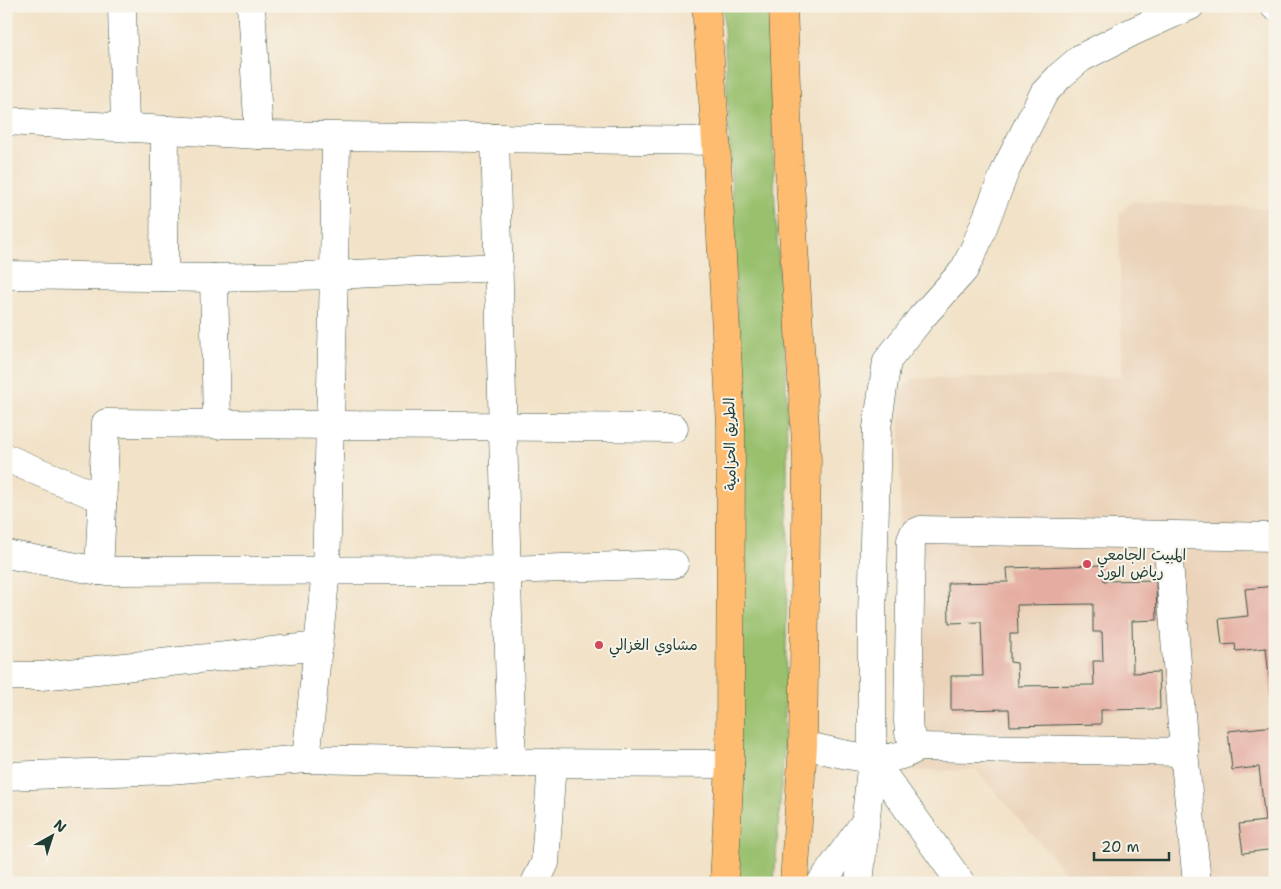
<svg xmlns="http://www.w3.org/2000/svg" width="1281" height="889" viewBox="0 0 1281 889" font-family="'Shantell Sans','Playpen Sans Arabic',sans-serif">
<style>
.built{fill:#ebd3b9}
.green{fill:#98c06d;stroke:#5c7e50}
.building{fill:#e5ada1;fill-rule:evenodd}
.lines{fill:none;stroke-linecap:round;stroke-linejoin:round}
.minor-casing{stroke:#3f564a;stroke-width:29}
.highway-casing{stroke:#3f564a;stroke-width:29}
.minor{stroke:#fff;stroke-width:28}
.highway{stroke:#febc70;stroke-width:28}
.poi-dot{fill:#d1495b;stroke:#f7f3e8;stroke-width:2}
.labels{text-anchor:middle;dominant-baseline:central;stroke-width:4;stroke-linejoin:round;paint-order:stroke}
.street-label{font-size:15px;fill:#1f3d34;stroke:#f7f3e8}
.poi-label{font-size:15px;fill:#1f3d34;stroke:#f7f3e8;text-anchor:start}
</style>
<rect width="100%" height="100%" fill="#f7f3e8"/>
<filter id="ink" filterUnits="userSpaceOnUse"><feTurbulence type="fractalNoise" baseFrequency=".02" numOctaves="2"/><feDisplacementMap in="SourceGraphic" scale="10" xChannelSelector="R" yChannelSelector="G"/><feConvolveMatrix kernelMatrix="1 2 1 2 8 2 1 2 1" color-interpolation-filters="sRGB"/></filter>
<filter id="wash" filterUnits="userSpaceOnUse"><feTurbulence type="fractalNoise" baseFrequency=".0096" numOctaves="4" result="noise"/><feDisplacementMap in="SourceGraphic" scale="20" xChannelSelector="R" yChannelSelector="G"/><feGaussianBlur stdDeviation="1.12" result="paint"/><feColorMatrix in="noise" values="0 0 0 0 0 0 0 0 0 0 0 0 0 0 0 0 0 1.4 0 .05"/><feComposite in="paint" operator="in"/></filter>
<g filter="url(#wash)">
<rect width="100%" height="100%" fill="#f2e2c7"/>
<path class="built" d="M1133 201 1275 209V883H1075L976 770 914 771 900 737V391L914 378 1122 377 1119 214Z"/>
<path class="green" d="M723 6H768L775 204 786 375 788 542 784 752 774 883H735L742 413Z"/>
<g id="blocks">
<g class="building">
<path d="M1103 565 1104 581 1156 580 1157 620 1132 621 1133 673 1159 672 1160 709 1101 710V724L1010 726 1009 709 951 710V676H983L981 622 949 623 948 583 1008 582 1007 568ZM1093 604V632H1102L1103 661H1093L1094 685 1018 686 1017 663 1010 662V634H1018L1017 605Z"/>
<path d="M1275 586V714H1273L1266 648 1236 651 1235 644 1222 645 1219 619 1248 616 1245 589Z"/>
<path d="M1275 726V849L1243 853 1239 824 1265 821 1259 767 1232 770 1228 731Z"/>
</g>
</g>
</g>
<g filter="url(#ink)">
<use href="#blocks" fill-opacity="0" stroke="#3f564a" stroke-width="1"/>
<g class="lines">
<g class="minor-casing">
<g id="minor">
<path d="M122 6 125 127"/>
<path d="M251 6 259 135"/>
<path d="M1274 6H1275"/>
<path d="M6 121 259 135 716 141"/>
<path d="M495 138 512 763"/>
<path d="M499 267 334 275 326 571 306 759 512 763 730 764"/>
<path d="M6 275 214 278 334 275 336 137"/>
<path d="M164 277 165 130"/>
<path d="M214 278 217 425"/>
<path d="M6 458 103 499"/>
<path d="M6 554 99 571 507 570 674 564"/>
<path d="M99 571 106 423 674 428"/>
<path d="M6 676H41L319 646"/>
<path d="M803 745C838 752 886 770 918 747L1184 752 1167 536"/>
<path d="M918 747 909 733 908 721 911 540 914 533 921 530 1275 537"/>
<path d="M1184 752 1197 883"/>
<path d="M872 759 961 883"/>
<path d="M6 776 169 770 306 759"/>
<path d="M535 883 545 863 552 763"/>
<path d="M821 883 865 822"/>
<path d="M859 883 872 759V619L877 428 887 361 921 318 964 270 976 245 1006 169 1044 93 1061 75 1081 58 1132 32 1190 6"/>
</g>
</g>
<g class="highway-casing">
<g id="highway">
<path d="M706 6 716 141 731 427 730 764 724 883"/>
<path d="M783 6 789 165 807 460 803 745 794 883"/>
</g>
</g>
<use href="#minor" class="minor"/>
<use href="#highway" class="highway"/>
</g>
</g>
<g class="poi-dot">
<circle cx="1087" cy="564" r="5"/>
<circle cx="599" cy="645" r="5"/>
</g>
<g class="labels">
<g class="street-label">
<text transform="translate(730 444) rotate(-91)">الطريق الحزامية</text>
</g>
<g class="poi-label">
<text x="1097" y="555">المبيت الجامعي<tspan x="1097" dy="17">رياض الورد</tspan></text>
<text x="609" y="645">مشاوي الغزالي</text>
</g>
</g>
<rect width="1281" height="889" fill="none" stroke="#f7f3e8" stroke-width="25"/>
<g transform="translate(52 836) rotate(39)" stroke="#f7f3e8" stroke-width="4" paint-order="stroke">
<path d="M0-4L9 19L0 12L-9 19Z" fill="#1f3d34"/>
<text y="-8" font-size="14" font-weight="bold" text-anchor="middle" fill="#1f3d34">N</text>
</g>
<path d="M1094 852v8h75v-8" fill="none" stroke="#1f3d34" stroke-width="2.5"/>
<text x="1101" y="852" font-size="15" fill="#1f3d34" stroke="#f7f3e8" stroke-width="4" paint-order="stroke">20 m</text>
</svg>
